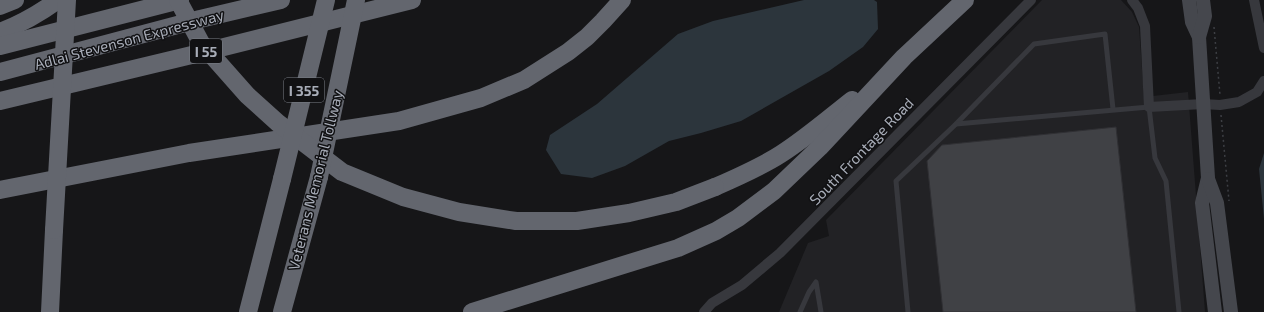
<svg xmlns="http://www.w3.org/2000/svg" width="1264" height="312" viewBox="0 0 1264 312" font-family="'Exo 2',sans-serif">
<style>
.built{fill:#222225}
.water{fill:#2c353c}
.building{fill:#404145;stroke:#303034}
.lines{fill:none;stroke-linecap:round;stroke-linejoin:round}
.path{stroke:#3d3f44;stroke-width:1.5;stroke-dasharray:2 3;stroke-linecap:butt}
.lane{stroke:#37383d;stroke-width:5}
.street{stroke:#37383d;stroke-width:10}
.secondary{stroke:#45474d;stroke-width:14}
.highway{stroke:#63666e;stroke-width:18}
.highway-bridge{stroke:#63666e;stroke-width:18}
.labels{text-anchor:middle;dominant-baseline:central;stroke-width:3;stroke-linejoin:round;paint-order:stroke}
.shield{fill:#111113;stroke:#7b7e86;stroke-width:1}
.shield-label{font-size:14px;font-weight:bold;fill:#a8adb8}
.street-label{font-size:15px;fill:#a8adb8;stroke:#111113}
</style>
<rect width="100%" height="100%" fill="#161618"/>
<path class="built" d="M1042 0H1121L1132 12 1139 27 1144 97 1188 92 1205 312H779L808 243 829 236 826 220Z"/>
<g class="water">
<path d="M804 0H874L877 2 878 29 863 47 829 71 741 121 701 133 669 141 625 166 592 178 561 174 546 150 550 135 597 104 678 34 713 21Z"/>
<path d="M1264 153V219L1259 169Z"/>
</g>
<path class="building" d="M1116 127 1136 312H943L927 161 942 145Z"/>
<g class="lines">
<g class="path">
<path d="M1214 27 1220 95"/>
<path d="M1221 115 1229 201"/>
</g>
<g class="lane">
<path d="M956 124 1034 44 1105 34 1113 109"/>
<path d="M800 312 809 292 816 282 821 312"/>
<path d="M908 312 896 181 956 124 1149 107 1155 158 1166 181 1179 312"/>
</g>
<g class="street">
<path d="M1132 0 1138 8 1145 26 1149 107 1203 104 1220 105 1239 102 1257 92 1264 81"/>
<path d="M1254 0 1264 48"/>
<path d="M704 312 712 303 742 285 780 253 1031 0"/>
</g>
<g class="secondary">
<path d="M1189 0 1192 22 1199 37 1208 178 1202 203 1215 312"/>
<path d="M1199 37 1205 16 1203 0"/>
<path d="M1208 179 1217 203 1231 312"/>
</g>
<g class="highway">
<path d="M0 6 15 0"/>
<path d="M0 32C21 24 40 13 58 0"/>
<path d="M0 46 180 0"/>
<path d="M0 72 200 19 281 0"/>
<path d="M0 101 200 53 412 0"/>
<path d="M715 187C738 177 761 167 781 154 806 138 829 118 852 100"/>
<path d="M0 190 189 153 399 121 481 98 524 80 568 52 587 37 603 21 622 0"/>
<path d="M50 312 54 230"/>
<path d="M248 312 282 179"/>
<path d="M282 312 319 177"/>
<path d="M472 312 678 248 716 231 738 218 774 191 820 147 904 57 965 0"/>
</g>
<g class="highway-bridge">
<path d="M178 0 201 43 247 95 278 123 342 172 403 197 459 212 516 221H577L629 213 676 202 715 187"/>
<path d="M319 177 356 0"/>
<path d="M282 179 326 0"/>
<path d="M54 230 67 0"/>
</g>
</g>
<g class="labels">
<g class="shield">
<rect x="190" y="39" width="32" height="24" rx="3"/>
<rect x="284" y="78" width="40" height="24" rx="3"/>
</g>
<g class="shield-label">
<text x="206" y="51">I 55</text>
<text x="304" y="90">I 355</text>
</g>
<g class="street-label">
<text transform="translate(129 39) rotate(-15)">Adlai Stevenson Expressway</text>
<text transform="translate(861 151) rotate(-46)">South Frontage Road</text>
<text transform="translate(315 180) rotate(-76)">Veterans Memorial Tollway</text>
</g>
</g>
</svg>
